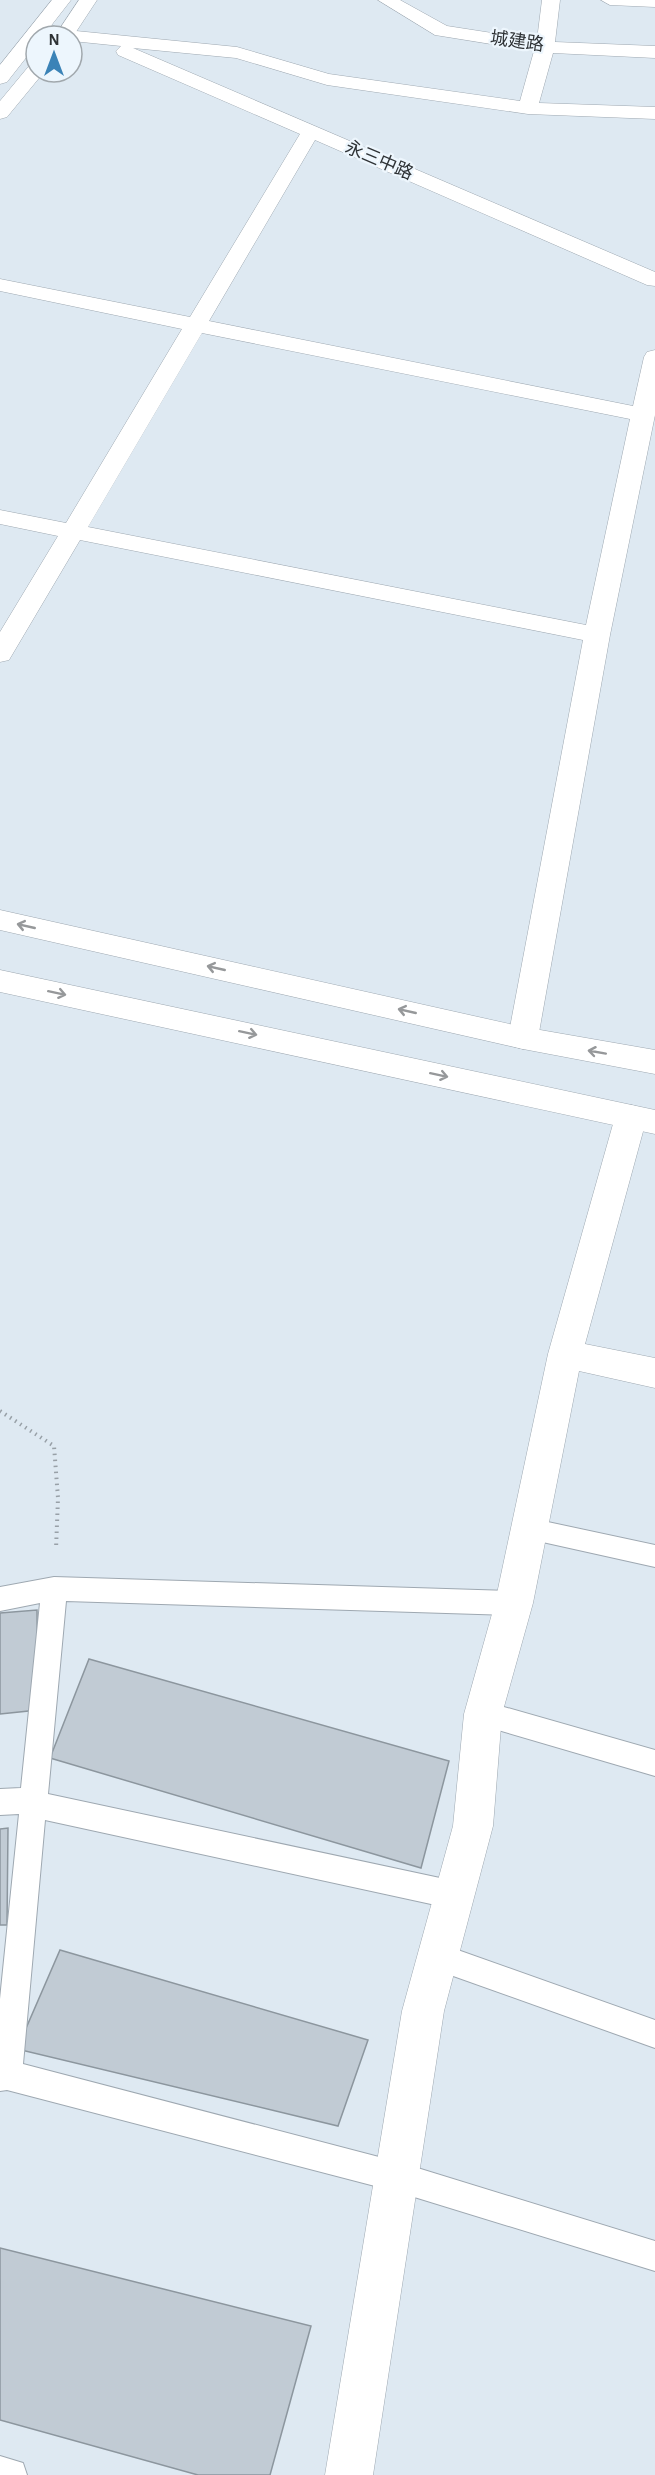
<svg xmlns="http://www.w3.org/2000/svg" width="655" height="2475" viewBox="0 0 655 2475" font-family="'Alegreya Sans','Noto Sans SC',sans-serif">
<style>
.building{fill:#c1cbd4;stroke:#8c969e;stroke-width:1.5}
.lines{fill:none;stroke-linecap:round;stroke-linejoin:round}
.service-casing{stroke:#9ea8b1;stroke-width:2}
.minor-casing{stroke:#9ea8b1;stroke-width:1}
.secondary-casing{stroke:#9ea8b1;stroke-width:1}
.path{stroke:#98a0a7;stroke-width:4;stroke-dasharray:1.5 4.5;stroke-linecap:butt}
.service{fill:#fff;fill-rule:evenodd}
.minor{fill:#fff;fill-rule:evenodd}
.secondary{fill:#fff;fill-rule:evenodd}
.oneway{stroke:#96989a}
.labels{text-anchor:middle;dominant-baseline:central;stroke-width:4.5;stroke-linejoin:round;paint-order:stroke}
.far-street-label{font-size:18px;fill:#2e3235;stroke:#edf6fd}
</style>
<rect width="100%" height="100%" fill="#dee9f2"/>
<g class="building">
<path d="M37 1610 38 1710 0 1714V1613Z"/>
<path d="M89 1659 449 1761 421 1868 50 1758Z"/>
<path d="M8 1828 7 1925H0V1829Z"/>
<path d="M60 1950 368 2040 338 2126 17 2049Z"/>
<path d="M0 2248 311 2326 270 2475H198L0 2420Z"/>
</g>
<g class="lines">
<g class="service-casing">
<g id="service">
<path d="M529 1518 655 1545V1567L520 1537 517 1529 520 1521Z"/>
<path d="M54 1577 514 1591 523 1595 527 1603 523 1611 514 1615 66 1601 48 1794 454 1881 464 1885 468 1895 464 1905 454 1909 45 1820 23 2064 398 2162 655 2241V2271L398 2192 7 2090 0 2091V1999L19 1814 0 1815V1789L21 1788 40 1603 0 1611V1587Z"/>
<path d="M483 1701 655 1750V1776L474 1723 470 1714 474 1705Z"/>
<path d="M438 1943 655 2020V2048L428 1967 424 1957 428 1947Z"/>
<path d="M0 2456 23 2463 27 2475H0Z"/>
</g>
</g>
<g class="minor-casing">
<g id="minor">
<path d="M378 0H400L447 26 537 40 542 0H560L555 42 655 46V58L553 53 539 103 655 107V119L528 114 327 85 236 58 133 48 655 272V286L647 285 315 140 209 321 633 406 644 357 647 352 655 350V415L610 635 538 1038 534 1046 523 1049 512 1046 508 1038 583 640 80 540 9 660 0 662V632L58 536 0 524V510L66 523 182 329 0 291V279L190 317 300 134 118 55 116 51 121 46 72 41V36C59 36 40 39 32 28L41 22 66 30 237 47 329 74 520 101 534 51 435 35ZM202 333 630 419 586 625 88 527Z"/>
<path d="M601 0H655V7L610 5Z"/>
<path d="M631 1105 642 1108 647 1117 585 1344 655 1358V1388L579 1371 533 1603 502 1714 493 1826 444 2011 373 2475H325L402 2011 453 1826 464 1714 495 1603 548 1354 615 1117 620 1108Z"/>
</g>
</g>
<g class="secondary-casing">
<g id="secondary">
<path d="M52 0H71L43 36H36V45L7 82 0 84V65Z"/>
<path d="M79 0H97L72 38 55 36Z"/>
<path d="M36 64V72H44L7 117 0 119V101L29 66Z"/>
<path d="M0 910 523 1027 655 1050V1074L523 1049 0 930Z"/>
<path d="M0 970 655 1110V1134L0 992Z"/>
</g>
</g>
<path class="path" d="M0 1411 54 1446 58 1498 56 1549"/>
<use href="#service" class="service"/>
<use href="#minor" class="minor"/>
<use href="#secondary" class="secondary"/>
</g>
<defs><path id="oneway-shaft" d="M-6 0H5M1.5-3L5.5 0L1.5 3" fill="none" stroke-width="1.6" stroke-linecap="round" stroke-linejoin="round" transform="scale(1.5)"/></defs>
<g class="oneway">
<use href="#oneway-shaft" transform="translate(26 926) rotate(-167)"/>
<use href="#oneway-shaft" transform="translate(216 968) rotate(-167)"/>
<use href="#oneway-shaft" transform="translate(57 993) rotate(12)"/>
<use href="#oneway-shaft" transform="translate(407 1011) rotate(-167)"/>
<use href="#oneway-shaft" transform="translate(248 1033) rotate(12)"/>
<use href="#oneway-shaft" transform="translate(597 1052) rotate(-170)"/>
<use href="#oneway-shaft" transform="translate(439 1075) rotate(12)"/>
</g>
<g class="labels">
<g class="far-street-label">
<text transform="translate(517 42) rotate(8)">城建路</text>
<text transform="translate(379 161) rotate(23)">永三中路</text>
</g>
</g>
<g transform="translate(54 54)"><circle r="28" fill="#edf6fd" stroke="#a1a8ad" stroke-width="1.5"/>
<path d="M0-4.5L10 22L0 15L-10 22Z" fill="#3b83b7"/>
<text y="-9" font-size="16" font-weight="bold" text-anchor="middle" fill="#2e3235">N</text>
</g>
</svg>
